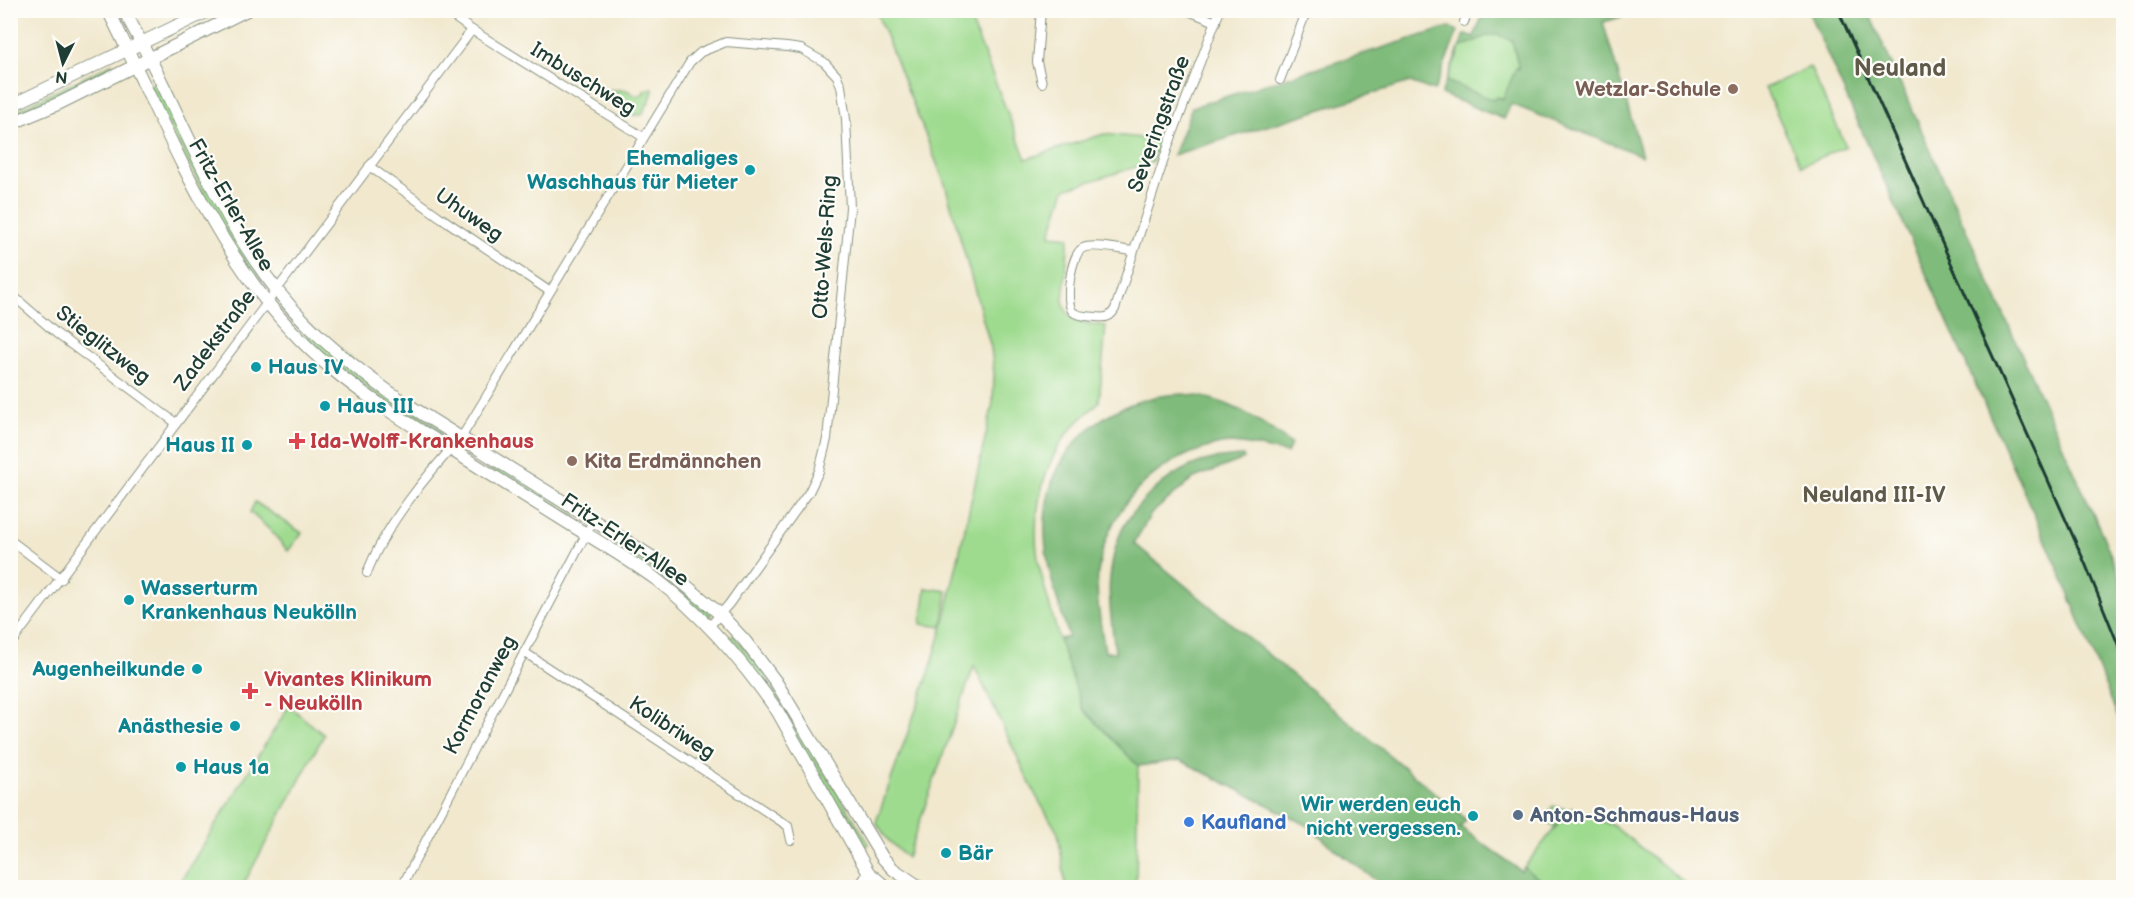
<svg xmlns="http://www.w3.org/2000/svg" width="2134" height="898" viewBox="0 0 2134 898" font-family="'Balsamiq Sans',sans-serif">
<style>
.green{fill:#9fdb8f;stroke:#5f8c62;stroke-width:1.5}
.forest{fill:#7fbb7a;stroke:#4f7c57;stroke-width:1.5;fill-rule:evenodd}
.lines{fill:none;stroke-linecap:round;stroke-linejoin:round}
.street-casing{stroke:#889281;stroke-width:10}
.secondary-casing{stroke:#889281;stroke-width:14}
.street{stroke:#fff;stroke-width:8}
.secondary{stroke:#fff;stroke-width:12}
.rail{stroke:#1f3d34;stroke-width:3}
.education-dot{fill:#8d6e63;stroke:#fdfcf7;stroke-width:2}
.culture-dot{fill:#0f9aa8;stroke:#fdfcf7;stroke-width:2}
.health-dot{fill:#e0444e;stroke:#fdfcf7;stroke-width:2}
.service-dot{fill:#5c6f8a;stroke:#fdfcf7;stroke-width:2}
.shop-dot{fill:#3f7fe0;stroke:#fdfcf7;stroke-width:2}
.labels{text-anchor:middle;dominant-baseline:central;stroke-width:4.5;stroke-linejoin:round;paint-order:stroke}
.street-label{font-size:21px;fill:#1f3d34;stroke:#fdfcf7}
.education-label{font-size:21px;font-weight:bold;fill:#785e54;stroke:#fdfcf7;text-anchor:end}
.culture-label{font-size:21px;font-weight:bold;fill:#0d838f;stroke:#fdfcf7;text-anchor:end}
.health-label{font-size:21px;font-weight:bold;fill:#be3a42;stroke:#fdfcf7;text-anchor:start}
.service-label{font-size:21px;font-weight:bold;fill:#4e5e75;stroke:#fdfcf7;text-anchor:start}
.shop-label{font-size:21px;font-weight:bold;fill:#366cbe;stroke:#fdfcf7;text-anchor:start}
.neighbourhood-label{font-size:22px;font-weight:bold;fill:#605a4a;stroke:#fdfcf7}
.quarter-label{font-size:24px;font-weight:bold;fill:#605a4a;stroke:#fdfcf7}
</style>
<rect width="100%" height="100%" fill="#fdfcf7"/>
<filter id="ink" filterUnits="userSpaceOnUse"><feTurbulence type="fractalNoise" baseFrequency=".0167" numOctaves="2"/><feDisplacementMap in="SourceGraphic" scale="12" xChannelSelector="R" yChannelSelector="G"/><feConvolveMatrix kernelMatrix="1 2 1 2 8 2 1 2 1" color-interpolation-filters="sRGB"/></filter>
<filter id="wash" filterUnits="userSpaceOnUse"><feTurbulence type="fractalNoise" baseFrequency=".008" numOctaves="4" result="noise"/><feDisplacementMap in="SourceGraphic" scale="24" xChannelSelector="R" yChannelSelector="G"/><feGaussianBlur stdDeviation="1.35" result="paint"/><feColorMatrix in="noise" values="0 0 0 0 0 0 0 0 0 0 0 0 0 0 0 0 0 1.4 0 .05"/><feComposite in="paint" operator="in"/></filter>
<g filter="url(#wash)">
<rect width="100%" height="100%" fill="#f1e8ce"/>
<g class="green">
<path d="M1502 10 1640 11 1514 49 1519 69 1503 99 1497 97 1493 100 1446 81 1465 34 1474 37 1482 17Z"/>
<path d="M876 11H967L1026 159 1104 134 1159 140 1152 162 1065 189 1050 235 1069 237 1063 300C1066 324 1086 323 1106 326L1099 402C1090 411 1080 419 1072 428 1043 461 1031 516 1038 559 1043 586 1052 613 1059 639L1069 637 1459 813 1466 820 1460 827 1521 871 1559 823 1554 827 1543 819 1553 806 1569 810 1571 808 1612 825 1690 887H1549L1524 868 1511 887H1381V884L1331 846 1309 826 1180 760 1138 766 1136 887H1066L1058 833 1036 796 974 666 907 858 887 839 876 822 929 673 943 626 993 403 994 373 991 348 945 184Z"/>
<path d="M112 64 115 69 11 117V113Z"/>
<path d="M1810 67 1846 146 1801 166 1765 88Z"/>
<path d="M155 82 263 278 259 284 219 223 149 86Z"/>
<path d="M653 89C654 96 645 107 642 115H633L622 106 600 95 599 92 601 90H627L636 96 642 95 645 90Z"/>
<path d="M285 306 442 431 438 437 388 404 332 362 281 311Z"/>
<path d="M469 448 576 515 573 521 465 454Z"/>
<path d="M255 502 302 533 288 551 271 531 250 512Z"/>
<path d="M612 537 645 559 711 613V616L706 617 609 543Z"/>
<path d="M926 588 947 591 942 627 921 624Z"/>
<path d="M733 635 762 670 869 844 862 848 827 787 728 640Z"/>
<path d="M289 706 324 735 242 887H177Z"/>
</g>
<g class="forest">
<path d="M1502 10 1640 11 1603 22 1642 156 1511 104 1504 119 1441 94 1465 34 1474 37 1482 17ZM1489 35H1498L1512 40 1519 69 1516 68 1503 99 1497 97 1493 100 1446 81 1456 58 1458 56 1459 48Z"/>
<path d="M1808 11H1868L2103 536 2123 585V730L2062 577Z"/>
<path d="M1449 27 1458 31 1434 91 1410 82 1173 155 1192 107Z"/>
<path d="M1184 394C1227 398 1258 418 1291 444L1287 453C1270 450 1246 443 1229 443 1215 444 1202 449 1189 454 1142 474 1108 515 1099 566 1094 593 1101 625 1105 652H1115C1113 631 1107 599 1110 578 1112 560 1117 536 1127 521 1143 497 1170 473 1198 463 1212 458 1228 457 1243 456L1244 459 1194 478 1151 514 1134 543 1459 813 1466 820 1460 827 1521 871 1524 867 1549 887H1381V884L1331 846 1309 826 1180 760 1138 766 1083 709 1059 640 1069 637C1057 599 1043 561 1045 520 1048 445 1112 395 1184 394Z"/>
</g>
</g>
<g filter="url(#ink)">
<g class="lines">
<g class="street-casing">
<g id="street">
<path d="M444 10 472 30 643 137"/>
<path d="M1041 10 1037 62 1042 83"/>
<path d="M1186 10 1216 22"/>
<path d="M1464 22 1469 10"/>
<path d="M1280 80 1307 10"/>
<path d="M369 166 440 217 549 291"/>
<path d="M1134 251C1122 250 1094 243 1083 248 1071 253 1064 303 1073 312 1079 317 1089 316 1096 317 1105 318 1110 318 1115 309L1169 144 1220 10"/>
<path d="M10 293 57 334 176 423"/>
<path d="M10 540 62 579"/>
<path d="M367 573C384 527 428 473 461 438L690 62 701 52 726 42 787 47 801 49 824 62 837 76 841 86 846 119 850 208 827 439 819 471 809 492 729 604 709 627"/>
<path d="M10 645 472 30"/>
<path d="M524 652 788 826 791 840"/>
<path d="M401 888 593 521"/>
<path d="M858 888 868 872"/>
</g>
</g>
<g class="secondary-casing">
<g id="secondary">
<path d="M108 10C171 134 220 276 331 368 372 402 418 429 463 457 500 480 536 503 573 526 601 543 630 560 657 580 705 617 743 662 778 712L868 872 887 888"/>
<path d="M124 10C137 35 150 58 162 83 203 167 239 256 306 323 336 354 370 379 405 403L652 557 720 614 745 641 776 682 882 857 893 869 921 888"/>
<path d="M10 106 210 10"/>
<path d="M10 124 60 103 247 10"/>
</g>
</g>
<use href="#street" class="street"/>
<use href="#secondary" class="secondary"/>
<path class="rail" d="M1838 10 2085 563 2124 659"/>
</g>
</g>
<g class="education-dot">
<circle cx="1733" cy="89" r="6"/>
<circle cx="572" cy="461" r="6"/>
</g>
<g class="culture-dot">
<circle cx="750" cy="170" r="6"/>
<circle cx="256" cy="367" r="6"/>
<circle cx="325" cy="406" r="6"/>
<circle cx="247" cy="445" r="6"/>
<circle cx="129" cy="600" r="6"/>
<circle cx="197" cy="669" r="6"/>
<circle cx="235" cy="726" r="6"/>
<circle cx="181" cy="767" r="6"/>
<circle cx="1473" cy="816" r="6"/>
<circle cx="946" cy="853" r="6"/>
</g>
<g class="health-dot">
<path d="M294 432h6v6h6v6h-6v6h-6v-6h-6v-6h6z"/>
<path d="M247 682h6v6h6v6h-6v6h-6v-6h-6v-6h6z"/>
</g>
<circle class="service-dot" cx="1518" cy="815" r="6"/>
<circle class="shop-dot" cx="1189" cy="822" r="6"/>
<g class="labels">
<g class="street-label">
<text transform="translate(583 79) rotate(32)">Imbuschweg</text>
<text transform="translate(1159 124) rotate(-70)">Severingstraße</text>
<text transform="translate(231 205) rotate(60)">Fritz-Erler-Allee</text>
<text transform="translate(469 215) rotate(35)">Uhuweg</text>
<text transform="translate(825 247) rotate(-86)">Otto-Wels-Ring</text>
<text transform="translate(215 340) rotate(-53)">Zadekstraße</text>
<text transform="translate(103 345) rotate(38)">Stieglitzweg</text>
<text transform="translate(625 540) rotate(34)">Fritz-Erler-Allee</text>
<text transform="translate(480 695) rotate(-62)">Kormoranweg</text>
<text transform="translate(672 728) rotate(33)">Kolibriweg</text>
</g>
<g class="education-label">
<text x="1721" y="89">Wetzlar-Schule</text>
<text x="584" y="461" text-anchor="start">Kita Erdmännchen</text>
</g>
<g class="culture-label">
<text x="738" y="158">Ehemaliges<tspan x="738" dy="24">Waschhaus für Mieter</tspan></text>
<text x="268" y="367" text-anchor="start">Haus IV</text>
<text x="337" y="406" text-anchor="start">Haus III</text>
<text x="235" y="445">Haus II</text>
<text x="141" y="588" text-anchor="start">Wasserturm<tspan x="141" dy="24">Krankenhaus Neukölln</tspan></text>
<text x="185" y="669">Augenheilkunde</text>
<text x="223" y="726">Anästhesie</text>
<text x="193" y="767" text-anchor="start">Haus 1a</text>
<text x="1461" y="804">Wir werden euch<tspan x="1461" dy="24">nicht vergessen.</tspan></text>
<text x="958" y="853" text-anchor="start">Bär</text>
</g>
<g class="health-label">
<text x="310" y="441">Ida-Wolff-Krankenhaus</text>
<text x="264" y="679">Vivantes Klinikum<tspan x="264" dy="24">- Neukölln</tspan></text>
</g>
<g class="service-label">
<text x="1530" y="815">Anton-Schmaus-Haus</text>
</g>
<g class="shop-label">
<text x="1201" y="822">Kaufland</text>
</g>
<g class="neighbourhood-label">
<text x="1874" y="495">Neuland III-IV</text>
</g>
<g class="quarter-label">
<text x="1900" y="68">Neuland</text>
</g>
</g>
<rect width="2134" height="898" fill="none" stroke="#fdfcf7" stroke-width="36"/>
<g transform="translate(63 63) rotate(186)" stroke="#fdfcf7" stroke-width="4.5" paint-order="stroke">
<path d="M0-4.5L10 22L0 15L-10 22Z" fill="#1f3d34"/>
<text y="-9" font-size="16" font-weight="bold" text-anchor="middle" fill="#1f3d34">N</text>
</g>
</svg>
